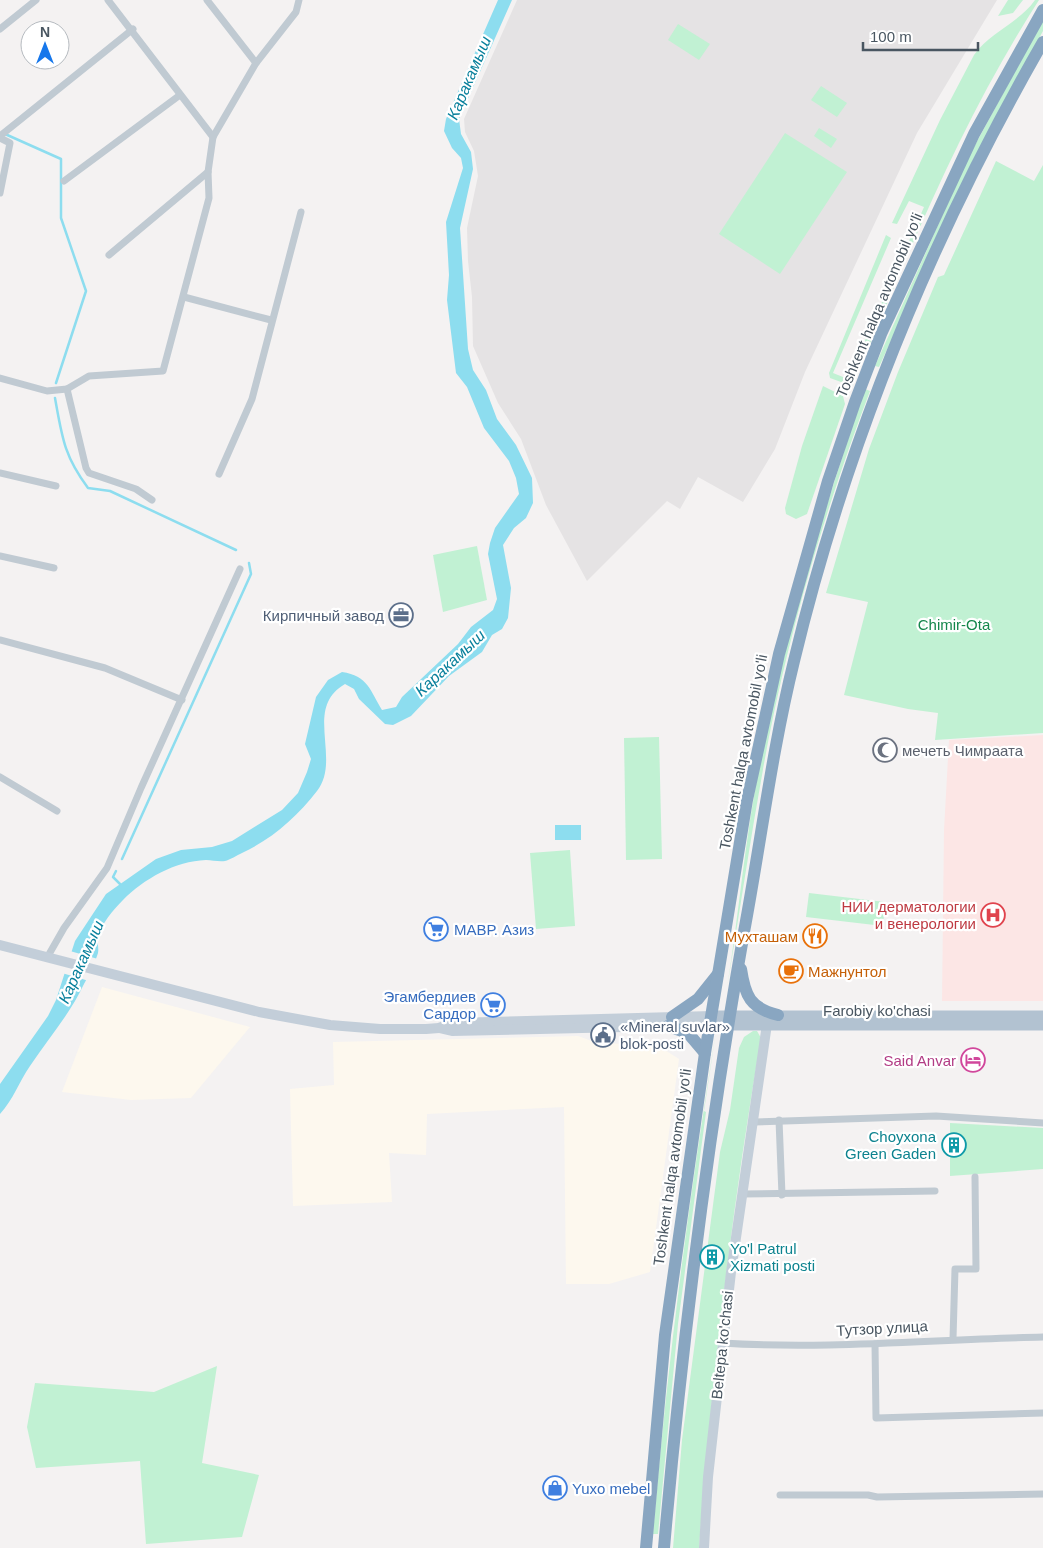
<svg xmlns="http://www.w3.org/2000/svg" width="1043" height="1548" viewBox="0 0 1043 1548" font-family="Helvetica,sans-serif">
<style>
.commercial{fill:#fdf8ee}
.education{fill:#e5e3e4}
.medical{fill:#fce6e5}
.green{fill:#c1f1d3}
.water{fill:#8dddef}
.pier{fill:#f4f2f2}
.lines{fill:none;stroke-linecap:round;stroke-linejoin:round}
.stream{stroke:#8dddef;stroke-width:2.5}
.street{stroke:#c0cad2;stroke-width:7}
.secondary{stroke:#c3ced9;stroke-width:10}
.primary{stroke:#b2c2d1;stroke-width:11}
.highway{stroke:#89a6c1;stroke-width:12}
.labels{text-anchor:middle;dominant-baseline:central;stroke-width:4.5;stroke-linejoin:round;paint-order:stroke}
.street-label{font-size:15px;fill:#495661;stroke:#fff}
.service-label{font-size:15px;fill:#4e5e75;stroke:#fff;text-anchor:end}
.park-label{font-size:15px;fill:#15874c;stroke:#fff}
.worship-label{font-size:15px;fill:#5b616d;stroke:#fff;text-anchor:start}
.health-label{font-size:15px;fill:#be3a42;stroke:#fff;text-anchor:end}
.shop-label{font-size:15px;fill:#366cbe;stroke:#fff;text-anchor:start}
.food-label{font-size:15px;fill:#c56008;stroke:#fff;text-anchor:end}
.hotel-label{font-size:15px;fill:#b23c85;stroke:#fff;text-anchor:end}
.culture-label{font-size:15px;fill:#0d838f;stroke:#fff;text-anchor:end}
.water-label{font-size:16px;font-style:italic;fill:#09809c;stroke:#fff}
</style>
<rect width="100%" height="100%" fill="#f4f2f2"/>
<g class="commercial">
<path d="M102 987 250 1027 191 1098 131 1100 62 1092Z"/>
<path d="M578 1036 597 1043 657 1045 679 1059 650 1272 609 1284H566L564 1107 427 1114 426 1155 389 1153 392 1202 293 1206 290 1089 334 1085 333 1042Z"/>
</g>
<path class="education" d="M517 0H997L917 133 805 372 775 449 743 502 698 477 680 509 667 501 587 581 546 505 521 439 498 403 473 346 472 297 468 261 467 228 478 176 474 151 465 132 464 119Z"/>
<path class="medical" d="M1043 735V1001H942L944 830 949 740Z"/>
<g class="green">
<path d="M1008 0H1023L1013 13 998 16Z"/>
<path d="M1035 0H1039C961 121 908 254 852 386L830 378 829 373 886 235 891 238 833 373 848 379 924 207 909 201 897 224 892 223 940 120 974 55C990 32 1019 23 1035 0Z"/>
<path d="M1043 20V31L973 160 879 367 875 366 968 158Z"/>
<path d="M678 24 710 44 699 60 668 40Z"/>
<path d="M821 86 847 103 837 117 811 100Z"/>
<path d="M819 128 837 139 831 148 814 136Z"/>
<path d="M785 133 847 172 780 274 719 234Z"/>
<path d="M996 161 1034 181 1043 165V733L935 740 938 713 908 709 844 695 868 602 826 593 869 449 898 372 938 277 944 275Z"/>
<path d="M823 386 843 396 845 404 807 514 796 519 786 514 785 508 802 446Z"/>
<path d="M865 389 870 391C828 501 792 621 769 737 753 820 741 904 727 988 739 913 745 838 760 763 785 636 823 512 865 389Z"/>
<path d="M477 546 487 600 443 612 433 555Z"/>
<path d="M659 737 662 859 626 860 624 738Z"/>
<path d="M570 850 575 926 536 929 530 853Z"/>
<path d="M809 893 885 902 883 926 806 917Z"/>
<path d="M716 1031 704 1111 706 1112 678 1324 658 1534H653C667 1365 689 1199 716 1031Z"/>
<path d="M753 1031H757L761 1038C732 1207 712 1377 699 1548H673L682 1440 720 1152 730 1110 739 1048 744 1037Z"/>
<path d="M950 1123 1043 1128V1169L950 1176Z"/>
<path d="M217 1366 202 1463 259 1475 242 1537 146 1544 140 1461 36 1468 27 1427 35 1383 154 1392Z"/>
</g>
<g class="water">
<path d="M498 0H512L459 119 461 134 471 152 473 169 460 228 468 349 473 370 486 390 497 419 516 445 532 478 533 503 526 518 514 528 503 545 511 588 508 618 502 629 492 635 482 652 449 676 411 716 393 725 385 724 359 699 354 689 345 684C303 708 342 759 317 791 297 817 272 839 242 853 237 855 230 860 225 861 219 862 212 860 206 860 175 861 144 879 123 900 113 910 101 924 98 938 97 943 99 948 98 953 95 963 89 975 84 984 70 1014 48 1039 30 1066 19 1082 13 1100 0 1114V1084L48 1016 56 1000 75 941 106 894 156 859 181 850 212 847 232 841 282 810 298 793 307 772 311 759 305 744 316 697 328 680 342 672C368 676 370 690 382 710L396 707 402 697 458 644 471 627 493 610 497 599 488 554 490 543 495 528 519 494 516 478 509 461 484 428 467 387 456 373 447 300 449 275 446 222 463 168 461 158 452 148 444 131 446 119Z"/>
<rect x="555" y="825" width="26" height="15"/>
</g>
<path class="pier" d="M70 951 98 959 89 981 62 973Z"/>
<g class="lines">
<g class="stream">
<path d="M5 134 61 159V218L86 291 56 383"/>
<path d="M55 398C62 437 64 456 88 488L110 491 236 550"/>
<path d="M122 859 251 574 249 563"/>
<path d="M116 871 113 877 120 884"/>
</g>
<g class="street">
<path d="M108 0 213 137"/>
<path d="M207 0 256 63"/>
<path d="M0 29 36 0"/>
<path d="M0 136 133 29"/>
<path d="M0 138 10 143 0 193"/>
<path d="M64 181 180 95"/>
<path d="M109 255 208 172"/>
<path d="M184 297 271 320"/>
<path d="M0 378 47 391 67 389 89 376 163 371 209 198 208 172 213 137 256 63 296 12 299 0"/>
<path d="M67 389 86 468 89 473 136 489 152 500"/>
<path d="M0 473 56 486"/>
<path d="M219 474 252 399 301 212"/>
<path d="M0 556 54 568"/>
<path d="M0 640 105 668 182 700"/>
<path d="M0 777 57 811"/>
<path d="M48 956 64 928 107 868 141 788 240 569"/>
<path d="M779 1120 782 1195"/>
<path d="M753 1122 936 1116 1043 1123"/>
<path d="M742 1194 935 1191"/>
<path d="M953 1339 955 1269H976L975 1177"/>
<path d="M722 1343C829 1350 936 1339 1043 1337"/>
<path d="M875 1344 876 1418 1043 1413"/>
<path d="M780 1495H868L877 1497 1043 1494"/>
</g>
<g class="secondary">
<path d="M0 945 259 1012 330 1025 380 1029H426L439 1028 452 1023 712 1016"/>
<path d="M439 1028 452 1031 710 1025"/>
<path d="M704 1548 708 1477 731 1272 767 1024"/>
</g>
<g class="primary">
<path d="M712 1016H1043"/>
<path d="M710 1025H1043"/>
</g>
<g class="highway">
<path d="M741 969C745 996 750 1008 778 1015"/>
<path d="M672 1017 698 999 718 974"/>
<path d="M668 1026 688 1033 705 1053"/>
<path d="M646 1548 665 1335 705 1053 747 800 779 654 828 481 855 402 881 334 974 134 1043 10"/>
<path d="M664 1548C682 1341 708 1136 744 932 761 841 772 750 794 661 846 445 932 235 1043 42"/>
</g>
</g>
<defs>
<g id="office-ring" transform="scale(1.25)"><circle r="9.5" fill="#fff" stroke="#5c6f8a" stroke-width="1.5"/><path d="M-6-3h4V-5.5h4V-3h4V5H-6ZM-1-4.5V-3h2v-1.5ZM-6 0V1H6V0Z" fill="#5c6f8a"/></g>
<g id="mosque-ring" transform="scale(1.25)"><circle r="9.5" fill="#fff" stroke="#6b7280" stroke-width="1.5"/><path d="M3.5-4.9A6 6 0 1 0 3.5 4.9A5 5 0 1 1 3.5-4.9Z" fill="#6b7280"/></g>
<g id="hospital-ring" transform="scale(1.25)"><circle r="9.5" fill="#fff" stroke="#e0444e" stroke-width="1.5"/><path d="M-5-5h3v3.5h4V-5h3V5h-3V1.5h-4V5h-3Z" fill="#e0444e"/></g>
<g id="supermarket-ring" transform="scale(1.25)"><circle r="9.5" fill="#fff" stroke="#3f7fe0" stroke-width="1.5"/><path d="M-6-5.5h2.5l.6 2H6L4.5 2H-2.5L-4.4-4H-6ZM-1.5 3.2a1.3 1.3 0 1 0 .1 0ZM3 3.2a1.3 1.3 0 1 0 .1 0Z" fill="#3f7fe0"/></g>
<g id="restaurant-ring" transform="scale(1.25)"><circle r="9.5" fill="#fff" stroke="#e8710a" stroke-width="1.5"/><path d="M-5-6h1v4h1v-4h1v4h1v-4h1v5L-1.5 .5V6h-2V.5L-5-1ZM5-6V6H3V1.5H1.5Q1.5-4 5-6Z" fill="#e8710a"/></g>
<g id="cafe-ring" transform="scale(1.25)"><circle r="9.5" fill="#fff" stroke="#e8710a" stroke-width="1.5"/><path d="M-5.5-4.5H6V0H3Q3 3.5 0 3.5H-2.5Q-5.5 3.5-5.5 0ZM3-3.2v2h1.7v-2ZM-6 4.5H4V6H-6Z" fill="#e8710a"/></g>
<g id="civic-ring" transform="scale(1.25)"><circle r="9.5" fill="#fff" stroke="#5c6f8a" stroke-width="1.5"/><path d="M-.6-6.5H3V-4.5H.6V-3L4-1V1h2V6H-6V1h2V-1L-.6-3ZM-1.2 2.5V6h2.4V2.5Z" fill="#5c6f8a"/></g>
<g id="hotel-ring" transform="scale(1.25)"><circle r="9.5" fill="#fff" stroke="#d1479c" stroke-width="1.5"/><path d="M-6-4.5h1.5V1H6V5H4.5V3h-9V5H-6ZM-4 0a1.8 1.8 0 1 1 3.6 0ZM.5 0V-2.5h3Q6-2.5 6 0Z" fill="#d1479c"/></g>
<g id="building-ring" transform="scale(1.25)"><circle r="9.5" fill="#fff" stroke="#0f9aa8" stroke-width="1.5"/><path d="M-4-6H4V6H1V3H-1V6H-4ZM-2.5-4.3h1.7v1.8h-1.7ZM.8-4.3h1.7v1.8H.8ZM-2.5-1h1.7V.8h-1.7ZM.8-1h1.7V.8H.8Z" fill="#0f9aa8"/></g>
<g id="shop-ring" transform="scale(1.25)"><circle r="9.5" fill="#fff" stroke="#3f7fe0" stroke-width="1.5"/><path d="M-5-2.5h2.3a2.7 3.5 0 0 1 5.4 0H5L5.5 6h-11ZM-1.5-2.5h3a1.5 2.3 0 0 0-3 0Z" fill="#3f7fe0"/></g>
</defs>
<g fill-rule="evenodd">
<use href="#office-ring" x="401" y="615"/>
<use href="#mosque-ring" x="885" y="750"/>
<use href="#hospital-ring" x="993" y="915"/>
<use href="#supermarket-ring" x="436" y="929"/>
<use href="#restaurant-ring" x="815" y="936"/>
<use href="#cafe-ring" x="791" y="971"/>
<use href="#supermarket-ring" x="493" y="1005"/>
<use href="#civic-ring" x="603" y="1035"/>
<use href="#hotel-ring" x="973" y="1060"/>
<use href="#building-ring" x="954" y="1145"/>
<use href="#building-ring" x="712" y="1257"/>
<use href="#shop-ring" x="555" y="1488"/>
</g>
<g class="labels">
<g class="street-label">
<text transform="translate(879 305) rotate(-67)">Toshkent halqa avtomobil yo'li</text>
<text transform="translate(743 752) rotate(-79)">Toshkent halqa avtomobil yo'li</text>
<text x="877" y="1010">Farobiy ko'chasi</text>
<text transform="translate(672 1167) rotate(-82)">Toshkent halqa avtomobil yo'li</text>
<text transform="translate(882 1328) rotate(-3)">Тутзор улица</text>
<text transform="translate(722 1345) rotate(-84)">Beltepa ko'chasi</text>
</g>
<g class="service-label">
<text x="384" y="615">Кирпичный завод</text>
<text x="620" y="1026" text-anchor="start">«Mineral suvlar»<tspan x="620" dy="17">blok-posti</tspan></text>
</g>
<g class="park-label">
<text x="954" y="624">Chimir-Ota</text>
</g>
<g class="worship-label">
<text x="902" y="750">мечеть Чимраата</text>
</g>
<g class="health-label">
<text x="976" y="906">НИИ дерматологии<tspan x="976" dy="17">и венерологии</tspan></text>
</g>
<g class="shop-label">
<text x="454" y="929">МАВР. Азиз</text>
<text x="476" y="996" text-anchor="end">Эгамбердиев<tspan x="476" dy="17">Сардор</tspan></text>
<text x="572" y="1488">Yuxo mebel</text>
</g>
<g class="food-label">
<text x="798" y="936">Мухташам</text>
<text x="808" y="971" text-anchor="start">Мажнунтол</text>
</g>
<g class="hotel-label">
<text x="956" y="1060">Said Anvar</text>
</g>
<g class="culture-label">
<text x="936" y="1136">Choyxona<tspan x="936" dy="17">Green Gaden</tspan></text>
<text x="730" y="1248" text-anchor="start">Yo'l Patrul<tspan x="730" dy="17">Xizmati posti</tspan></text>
</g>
<g class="water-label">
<text transform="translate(469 78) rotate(-67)">Каракамыш</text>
<text transform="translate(450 663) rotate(-43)">Каракамыш</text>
<text transform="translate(81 962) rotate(-66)">Каракамыш</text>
</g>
</g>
<g transform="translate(45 45)"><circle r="24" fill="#ffffff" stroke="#b6bbc0"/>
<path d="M0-4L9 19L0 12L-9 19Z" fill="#1677eb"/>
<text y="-8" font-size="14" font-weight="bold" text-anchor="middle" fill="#495661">N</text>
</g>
<path d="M863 42v8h115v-8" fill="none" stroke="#495661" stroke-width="2.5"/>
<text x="870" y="42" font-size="15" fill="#495661" stroke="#ffffff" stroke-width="4" paint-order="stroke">100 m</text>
</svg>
